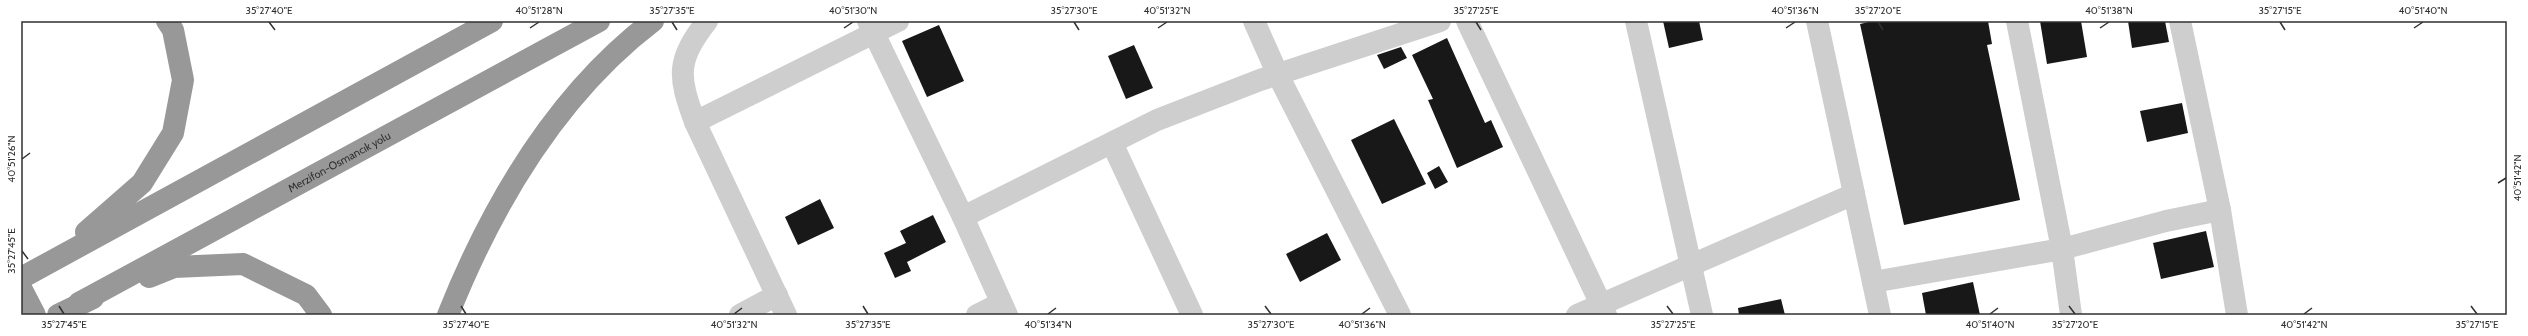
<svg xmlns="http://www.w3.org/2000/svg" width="2528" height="336" viewBox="0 0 2528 336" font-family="Cabin,sans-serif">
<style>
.building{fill:#181818}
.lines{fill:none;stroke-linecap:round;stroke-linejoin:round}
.minor{stroke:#cecece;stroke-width:22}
.highway{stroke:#989898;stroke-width:22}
.ticks{fill:none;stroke:#313131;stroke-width:1.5}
.labels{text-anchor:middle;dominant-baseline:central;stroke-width:4;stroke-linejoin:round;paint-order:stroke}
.street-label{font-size:11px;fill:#313131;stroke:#fff}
.neatline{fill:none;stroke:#313131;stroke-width:1.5}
.ticks-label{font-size:10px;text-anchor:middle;fill:#313131}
</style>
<rect width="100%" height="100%" fill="#fff"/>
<g class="building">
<path d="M1663 21H1699L1703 40 1669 48Z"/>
<path d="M1873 21H1988L1992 44 1987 45 2020 200 1904 225 1860 24Z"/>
<path d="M2040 21H2081L2087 57 2047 64Z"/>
<path d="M2128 21H2165L2169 42 2132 48Z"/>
<path d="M939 25 964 81 927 97 902 41Z"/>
<path d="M1447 38 1485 123 1491 120 1503 147 1457 168 1428 100 1433 99 1412 55Z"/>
<path d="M1134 45 1153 88 1126 99 1108 56Z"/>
<path d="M1401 47 1407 58 1384 69 1377 55Z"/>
<path d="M2182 103 2188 133 2147 142 2140 111Z"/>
<path d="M1394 119 1426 184 1382 204 1351 140Z"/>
<path d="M1439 166 1448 182 1435 189 1427 173Z"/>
<path d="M820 199 834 228 798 245 785 217Z"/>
<path d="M933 215 946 242 907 262 911 271 895 278 884 253 906 243 900 231Z"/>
<path d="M2206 231 2214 267 2161 279 2153 243Z"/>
<path d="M1327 233 1341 260 1300 282 1286 254Z"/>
<path d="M1973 282 1980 315H1926L1922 293Z"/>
<path d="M1781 299 1785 315H1739L1738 308Z"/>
</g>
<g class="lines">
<g class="minor">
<path d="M707 21C676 61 678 76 695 122L786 315"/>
<path d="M868 21 963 217 1007 315"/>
<path d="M1254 21 1278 75 1400 315"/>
<path d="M1467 21 1606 315"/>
<path d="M1636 21 1702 315"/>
<path d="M1817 21 1880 315"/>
<path d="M2017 21 2062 249 2071 315"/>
<path d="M2180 21 2220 210 2237 315"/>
<path d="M695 122 898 21"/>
<path d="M1112 143 1192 315"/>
<path d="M963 217 1157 120 1260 80 1440 21"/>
<path d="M1873 282 2062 249 2166 221 2220 210"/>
<path d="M740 315 777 295"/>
<path d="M977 315 1001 303"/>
<path d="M1577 315 1854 194"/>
</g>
<g class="highway">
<path d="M86 232 142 183 173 133 183 80 173 30 167 21"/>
<path d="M149 277 174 267 243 264 306 295 321 315"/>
<path d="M21 278 492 21"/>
<path d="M21 288 35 315"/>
<path id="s1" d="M79 303 599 21"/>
<path d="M58 315 93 298"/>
<path d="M448 315C492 205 557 94 653 21"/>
</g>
</g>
<path class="ticks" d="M269 22 275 30M672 22 677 30M1074 22 1079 30M1476 22 1481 30M1878 22 1883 30M2280 22 2285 30M530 28 539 22M844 28 853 22M1158 28 1167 22M1786 28 1795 22M2100 28 2109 22M2414 28 2423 22M22 159 30 153M2498 183 2506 178M22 251 28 259M59 306 64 314M461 306 466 314M863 306 868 314M1265 306 1271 314M1667 306 1673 314M2069 306 2075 314M2471 306 2477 314M734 314 742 308M1048 314 1056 308M1362 314 1370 308M1990 314 1998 308M2304 314 2312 308"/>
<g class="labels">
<g class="street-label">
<text stroke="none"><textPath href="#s1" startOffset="296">Merzifon-Osmancık yolu</textPath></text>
</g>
</g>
<rect width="2528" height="336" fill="none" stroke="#ffffff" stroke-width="44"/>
<rect x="22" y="22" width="2484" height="292" class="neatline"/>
<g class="ticks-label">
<text x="269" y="14">35°27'40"E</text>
<text x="539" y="14">40°51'28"N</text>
<text x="672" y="14">35°27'35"E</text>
<text x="853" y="14">40°51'30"N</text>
<text x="1074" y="14">35°27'30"E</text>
<text x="1167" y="14">40°51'32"N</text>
<text x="1476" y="14">35°27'25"E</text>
<text x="1795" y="14">40°51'36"N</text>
<text x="1878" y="14">35°27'20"E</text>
<text x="2109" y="14">40°51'38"N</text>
<text x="2280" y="14">35°27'15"E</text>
<text x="2423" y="14">40°51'40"N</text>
<text transform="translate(11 159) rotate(-90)" y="4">40°51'26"N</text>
<text transform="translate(2517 178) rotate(-90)" y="4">40°51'42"N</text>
<text transform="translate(11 251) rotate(-90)" y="4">35°27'45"E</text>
<text x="64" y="328">35°27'45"E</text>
<text x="466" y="328">35°27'40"E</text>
<text x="734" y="328">40°51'32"N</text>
<text x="868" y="328">35°27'35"E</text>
<text x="1048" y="328">40°51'34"N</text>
<text x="1271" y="328">35°27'30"E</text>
<text x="1362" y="328">40°51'36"N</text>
<text x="1673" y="328">35°27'25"E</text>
<text x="1990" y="328">40°51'40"N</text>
<text x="2075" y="328">35°27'20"E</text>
<text x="2304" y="328">40°51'42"N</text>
<text x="2477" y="328">35°27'15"E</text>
</g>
</svg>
